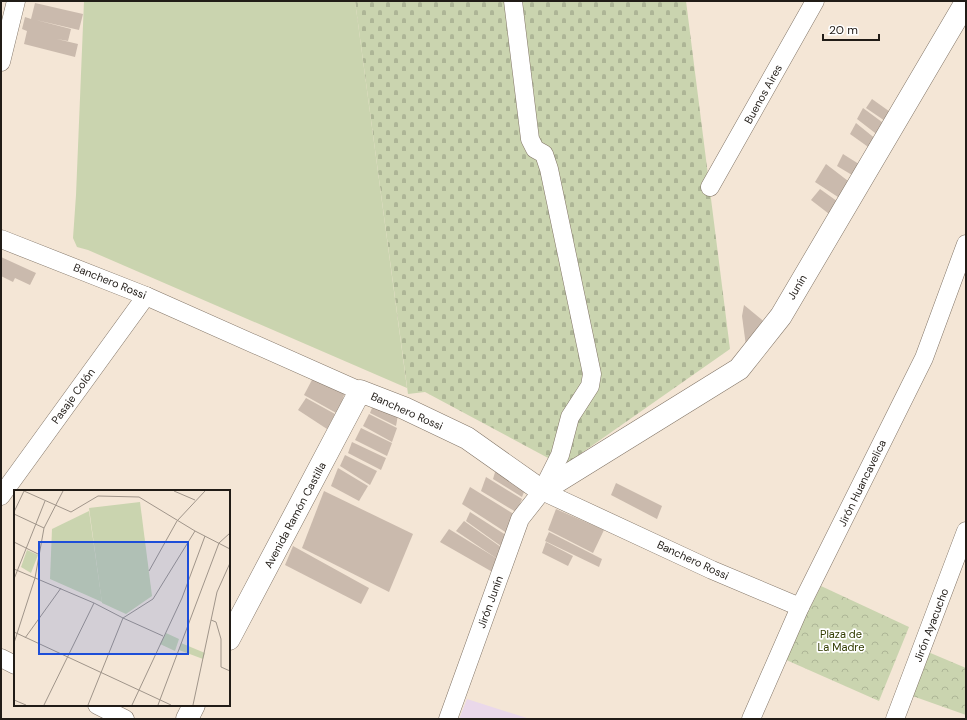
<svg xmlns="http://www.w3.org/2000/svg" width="967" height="720" viewBox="0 0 967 720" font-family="'DM Sans',sans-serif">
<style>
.education{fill:#ead8ea}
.cemetery{fill:url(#cemetery-stones)}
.park{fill:url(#park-crowns)}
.garden{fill:#cad4af}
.building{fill:#cabaad}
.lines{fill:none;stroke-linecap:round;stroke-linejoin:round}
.minor-casing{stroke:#827567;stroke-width:19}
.major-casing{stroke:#827567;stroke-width:23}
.minor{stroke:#fff;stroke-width:18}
.major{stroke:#fff;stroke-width:22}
.labels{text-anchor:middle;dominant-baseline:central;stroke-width:3.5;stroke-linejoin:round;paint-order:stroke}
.street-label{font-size:11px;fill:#211c17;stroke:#fff}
.park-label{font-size:11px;fill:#323c02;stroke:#fff}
.inset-road{fill:none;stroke:#a0958a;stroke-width:1}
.view{fill:#1d4ed8;fill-opacity:0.15;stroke:#1d4ed8;stroke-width:2}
.inset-edge{fill:none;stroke:#211c17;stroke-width:2}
</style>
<defs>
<pattern id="cemetery-stones" width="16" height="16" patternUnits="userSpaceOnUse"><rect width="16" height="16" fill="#cad4af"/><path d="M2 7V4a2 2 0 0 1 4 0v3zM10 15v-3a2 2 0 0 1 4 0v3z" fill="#adb596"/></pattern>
<pattern id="park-crowns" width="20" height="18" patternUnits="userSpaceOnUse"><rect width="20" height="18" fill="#cad4af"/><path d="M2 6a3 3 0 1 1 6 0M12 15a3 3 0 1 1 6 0" fill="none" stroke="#adb596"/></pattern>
</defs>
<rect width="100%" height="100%" fill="#f4e6d6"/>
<path class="education" d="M467 699 530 719H459Z"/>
<path class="cemetery" d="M355 1H686L730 349 563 466 425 392 408 394Z"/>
<g class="park">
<path d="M821 586 909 627 879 701 784 659Z"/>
<path d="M921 649 966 668V715L904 693Z"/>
</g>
<path class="garden" d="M84 1H355L407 388 88 250 77 247 73 238 76 195Z"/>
<g class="building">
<path d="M35 3 83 14 79 30 36 20 71 29 68 41 57 39 78 44 75 57 24 44 27 31 22 29 25 17 31 19Z"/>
<path d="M872 99 893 114 888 123 866 108Z"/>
<path d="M863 108 886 125 879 136 857 119Z"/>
<path d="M856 123 877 140 871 149 850 134Z"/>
<path d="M843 154 862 166 857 178 837 166Z"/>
<path d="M826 164 852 184 841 199 815 182Z"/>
<path d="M820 189 841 204 833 217 811 200Z"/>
<path d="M1 257 36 273 30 285 15 278 13 282 1 276Z"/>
<path d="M744 305 767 324 746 346 742 316Z"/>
<path d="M314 376 345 392 338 414 304 395Z"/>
<path d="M306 398 335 414 327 429 298 410Z"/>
<path d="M374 403 398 415 396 426 370 413Z"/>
<path d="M369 414 397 428 392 442 363 426Z"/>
<path d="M361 428 392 443 387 456 355 440Z"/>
<path d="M352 442 386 458 381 470 348 453Z"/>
<path d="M345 455 377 471 370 485 340 466Z"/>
<path d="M338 468 368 486 359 501 331 486Z"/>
<path d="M496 469 526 487 522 497 493 479Z"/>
<path d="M486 477 522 499 516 512 481 491Z"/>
<path d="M616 483 662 506 657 519 611 495Z"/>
<path d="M470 487 517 516 510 535 462 504Z"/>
<path d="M324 491 413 534 389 592 302 548Z"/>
<path d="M556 509 604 530 593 553 548 530Z"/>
<path d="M470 512 509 537 505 549 466 521Z"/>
<path d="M464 521 505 550 499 560 456 531Z"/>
<path d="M449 529 501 561 496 574 440 542Z"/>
<path d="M549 532 602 559 599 567 545 541Z"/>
<path d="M546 542 573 556 568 566 542 553Z"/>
<path d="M293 546 369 588 361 604 285 565Z"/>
</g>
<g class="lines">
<g class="minor-casing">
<g id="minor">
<path d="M1 62 16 1"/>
<path d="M710 187 815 1"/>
<path d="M1 239 146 296 360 391"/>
<path d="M542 491 712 570 800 607"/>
<path d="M1 496 146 296"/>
<path d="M1 658 15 665"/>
<path d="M97 705 125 719"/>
<path d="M448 719 520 519 542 491 560 455 570 417 590 386 592 374 549 169 544 154 535 149 530 139 513 1"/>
<path d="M751 719 800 607 924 358 966 244"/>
<path d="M895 719 966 531"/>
</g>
</g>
<g class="major-casing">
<g id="major">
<path d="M229 639 360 391 404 408 467 438 542 491 739 369 781 316 966 2"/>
<path d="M187 719 194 705"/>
</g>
</g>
<use href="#minor" class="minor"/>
<use href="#major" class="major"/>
</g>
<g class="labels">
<g class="street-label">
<text transform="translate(763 94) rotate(-61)">Buenos Aires</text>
<text transform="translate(110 281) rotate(22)">Banchero Rossi</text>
<text transform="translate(797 287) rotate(-59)">Junín</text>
<text transform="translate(73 396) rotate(-54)">Pasaje Colón</text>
<text transform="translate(407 411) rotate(24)">Banchero Rossi</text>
<text transform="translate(862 483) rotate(-64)">Jirón Huancavelica</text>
<text transform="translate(295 515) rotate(-62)">Avenida Ramón Castilla</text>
<text transform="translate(693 560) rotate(25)">Banchero Rossi</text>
<text transform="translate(490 602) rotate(-70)">Jirón Junín</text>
<text transform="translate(931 625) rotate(-69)">Jirón Ayacucho</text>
</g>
<g class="park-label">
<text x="841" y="634">Plaza de<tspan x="841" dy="13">La Madre</tspan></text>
</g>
</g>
<g transform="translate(14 490)">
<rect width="216" height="216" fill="#f4e6d6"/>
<path d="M126 12 138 106 112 124 88 113 75 18Z" fill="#cad4af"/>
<path d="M13 60 24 65 17 83 7 77ZM152 143 165 149 161 161 146 154ZM167 153 191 163 189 169 165 160Z" fill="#cad4af"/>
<path d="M75 21 88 112 36 89 38 39Z" fill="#cad4af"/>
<path class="inset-road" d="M10 1 57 22 84 6 125 7M160 1 181 10M125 7 181 41M0 22 10 1M0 24 30 38M0 52 24 64M205 53 216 43M0 79 80 113M135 81 163 31 191 1M0 89 31 11M197 130 202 132 207 149V177L216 181M0 142 157 215M11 148 47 98M0 153 21 88 30 38 49 1M0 210 12 215M30 215 80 113 109 128 139 109 181 41 216 59M74 215 109 128 149 146M118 215 168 108 191 46M144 215 205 53M179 215 203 102 216 73"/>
<path class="view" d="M25 52H174V164H25Z"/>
<rect width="216" height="216" class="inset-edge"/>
</g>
<rect width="967" height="720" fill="none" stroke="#211c17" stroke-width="4"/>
<path d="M823 34v6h56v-6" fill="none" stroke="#211c17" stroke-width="2"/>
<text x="829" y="34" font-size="12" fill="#211c17" stroke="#ffffff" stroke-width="3" paint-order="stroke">20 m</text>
</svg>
